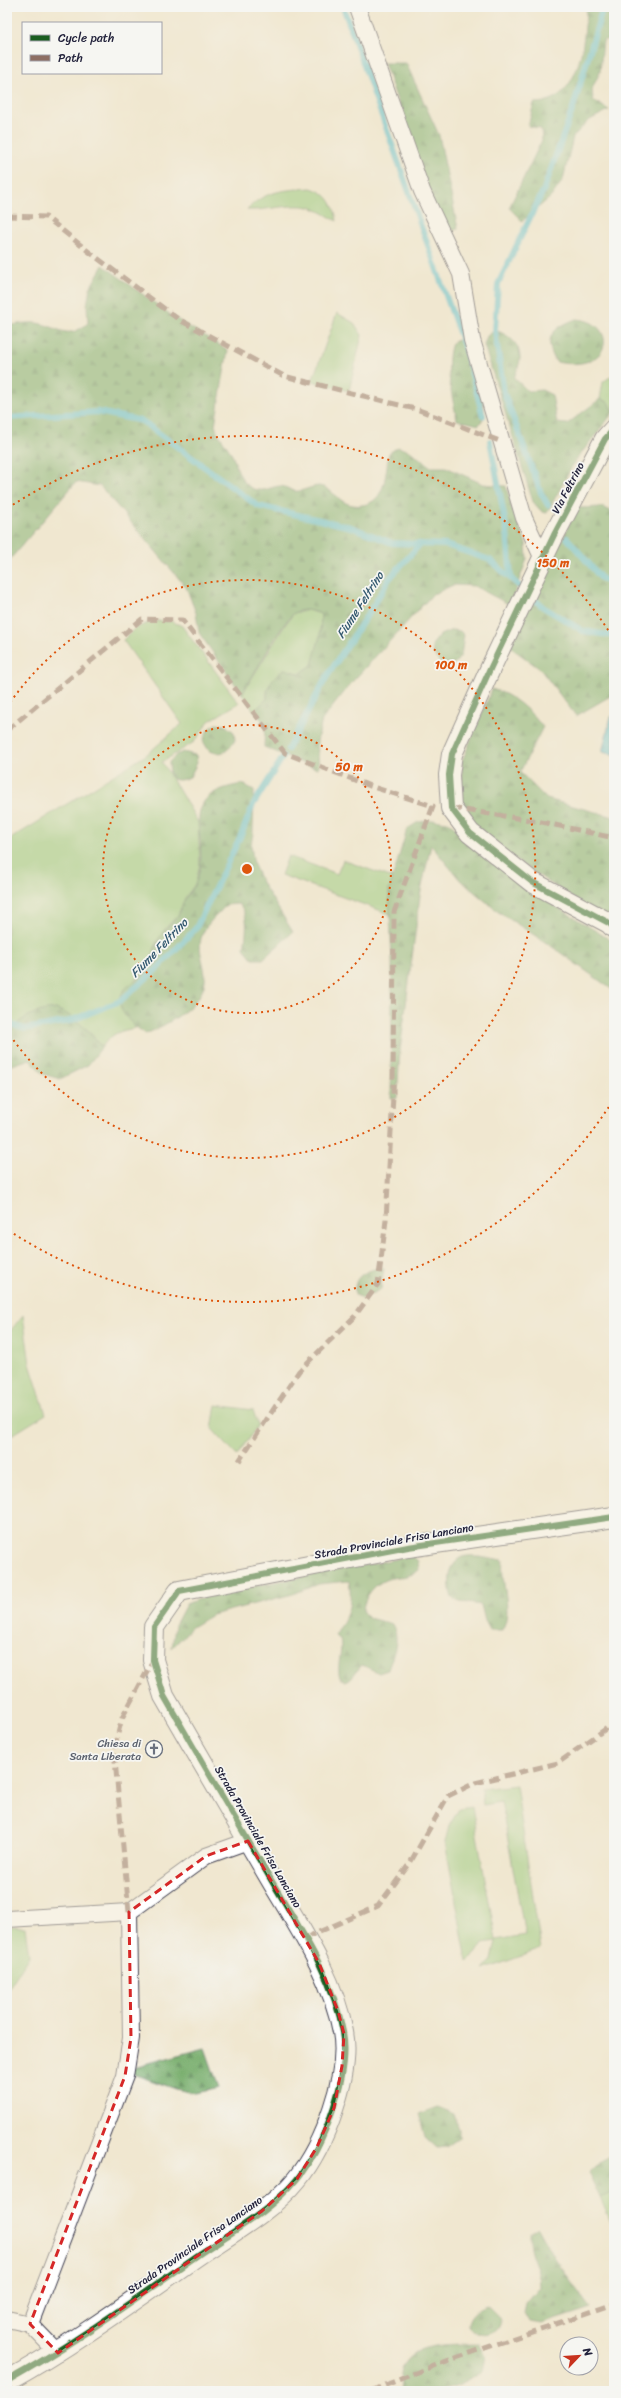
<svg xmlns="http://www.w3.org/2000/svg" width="621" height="2398" viewBox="0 0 621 2398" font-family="Sriracha,sans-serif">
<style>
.green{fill:#91c779;stroke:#5a745a}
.forest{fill:url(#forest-firs);stroke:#4b6752}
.water{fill:url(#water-ripples);stroke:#3a6f85}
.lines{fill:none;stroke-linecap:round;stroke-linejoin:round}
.stream{stroke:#53bccf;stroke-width:6}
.minor-casing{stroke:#414051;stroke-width:18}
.tertiary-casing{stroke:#414051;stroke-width:22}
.minor{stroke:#fff;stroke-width:16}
.tertiary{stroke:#fff;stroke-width:20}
.quiet{stroke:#8d6e63;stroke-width:5;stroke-dasharray:10 5;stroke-linecap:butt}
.cycleway-casing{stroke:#f6f6f2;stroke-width:8}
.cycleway{stroke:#1b5e20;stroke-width:6}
.marked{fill:none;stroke:#d62828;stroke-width:3;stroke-dasharray:8 5;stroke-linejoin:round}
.ring{fill:none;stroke:#de560e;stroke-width:2;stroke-dasharray:2 4}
.labels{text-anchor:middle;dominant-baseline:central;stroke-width:3.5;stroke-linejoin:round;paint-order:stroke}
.street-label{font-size:11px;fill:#22223b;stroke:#f6f6f2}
.worship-label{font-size:11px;fill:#5b616d;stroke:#f6f6f2;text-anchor:end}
.water-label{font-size:12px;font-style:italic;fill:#33586f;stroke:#f6f6f2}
.centre{fill:#de560e;stroke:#f6f6f2;stroke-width:2}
.ring-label{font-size:12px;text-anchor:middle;font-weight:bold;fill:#de560e;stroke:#f6f6f2;stroke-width:3.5;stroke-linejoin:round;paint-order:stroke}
</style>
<defs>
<pattern id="forest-firs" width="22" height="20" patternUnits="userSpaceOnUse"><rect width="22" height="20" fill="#74ac69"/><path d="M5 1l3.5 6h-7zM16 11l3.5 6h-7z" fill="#5f8c58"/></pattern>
<pattern id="water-ripples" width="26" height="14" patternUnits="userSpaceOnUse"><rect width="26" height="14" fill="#53bccf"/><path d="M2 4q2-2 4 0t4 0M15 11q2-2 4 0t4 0" fill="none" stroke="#4498a9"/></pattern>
</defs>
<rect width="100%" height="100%" fill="#f6f6f2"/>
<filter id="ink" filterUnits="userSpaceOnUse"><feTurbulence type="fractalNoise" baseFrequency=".025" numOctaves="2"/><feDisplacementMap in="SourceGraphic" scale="8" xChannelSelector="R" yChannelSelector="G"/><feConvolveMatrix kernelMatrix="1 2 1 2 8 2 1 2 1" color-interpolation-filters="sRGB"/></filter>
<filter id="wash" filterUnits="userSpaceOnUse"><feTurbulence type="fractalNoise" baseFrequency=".012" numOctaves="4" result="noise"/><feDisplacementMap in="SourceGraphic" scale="16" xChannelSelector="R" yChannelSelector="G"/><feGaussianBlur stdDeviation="0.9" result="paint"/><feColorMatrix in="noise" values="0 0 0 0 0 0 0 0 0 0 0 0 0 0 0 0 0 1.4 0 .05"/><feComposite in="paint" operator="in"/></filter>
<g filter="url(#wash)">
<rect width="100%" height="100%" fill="#f0e7d0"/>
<g class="green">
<path d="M311 188C328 193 334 204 337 221 329 217 318 209 309 207 289 203 267 211 247 210 264 190 286 190 311 188Z"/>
<path d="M337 313 354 323 362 335 349 391 312 381Z"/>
<path d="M614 374V412L613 413 608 402 600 399 603 382Z"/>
<path d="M307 610 321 614 320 636 312 665 300 674 285 669 267 688V699L254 711 242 694 285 625 294 613Z"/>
<path d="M154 621H171L182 626 239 703 209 721 194 742 162 762 198 822 200 863 196 883 185 898 178 915 165 929 155 945 154 959 144 974 135 979 128 1018 136 1028C119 1031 112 1033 102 1047L87 1029 16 1026 7 1039V841L146 755 182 724 123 640 135 628Z"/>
<path d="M288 856 337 874 343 860 393 878 389 890 390 914 281 875Z"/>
<path d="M23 1315 30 1364 46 1414 9 1437 7 1432V1335Z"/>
<path d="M216 1405 253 1410 258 1425 237 1456 212 1429Z"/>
<path d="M516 1785 541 1949 483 1970 492 1960 496 1941 483 1943 476 1954 467 1961 445 1842 449 1826 459 1809 472 1807 496 1940 525 1935 501 1802 483 1805 481 1789Z"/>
<path d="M7 1926 25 1927 29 1956 7 1991Z"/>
<path d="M611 2191 614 2192V2229L600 2198Z"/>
</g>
<g class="forest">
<path d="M586 7H614V37L603 41 600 72 592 89 593 100 609 110 588 121 573 137 563 180 551 197 522 221 509 208 542 140 541 129 528 126 534 103C580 103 585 42 586 7Z"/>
<path d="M384 63H406L439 135 458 229 451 231 443 224 436 211Z"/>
<path d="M103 265 175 318 228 350 215 425C218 437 228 445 233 457 238 470 243 492 263 490 269 489 275 486 280 486 286 486 289 490 295 491 302 492 311 486 319 486 329 487 336 497 344 502 350 505 356 506 362 505 387 502 385 472 389 453L398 447 410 451 431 467H446L483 484 506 486 513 512 526 543 527 559 510 605 474 586 453 585 432 595 354 680 322 720 317 742 319 766 317 769 264 747 265 724 254 711 267 699C267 685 272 677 285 669L300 674 312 665 320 636 321 614C312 610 303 608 294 613 283 621 252 678 242 694L199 633 196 613 186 587 100 486 76 482 7 563V326C18 324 30 321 42 324 62 329 68 340 88 323L87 305 90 288Z"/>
<path d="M576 319C618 321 615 374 556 362 542 337 553 328 576 319Z"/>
<path d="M495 330C507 334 519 342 520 356 521 362 516 372 514 378L528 391 542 390 552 395 557 423 567 424 600 399 608 402 613 413 575 461 547 513 542 512 533 502 484 345 487 336Z"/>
<path d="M465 336 483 400 485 416 479 425 457 420C452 396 444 366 452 343Z"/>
<path d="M602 507 614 513V694L576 716 540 669 510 647 577 508Z"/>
<path d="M452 630 460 631 464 635 461 656 455 663 441 664 433 653 432 645 440 635Z"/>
<path d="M492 689C514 695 529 710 543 727L520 772 547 799 614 817V852L609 856 608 885 614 895V926L480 836 462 808V761Z"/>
<path d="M216 724 225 725 234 732 235 740C229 751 222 756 209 751L203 741 208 729Z"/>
<path d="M183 752 196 755 197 763 190 777C182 780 177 782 170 777L169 762 176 755Z"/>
<path d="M243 784 254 790 253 834 251 845 254 865 263 884 293 932 263 959H253L244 948C246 933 250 916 239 904L226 905C219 914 207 923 203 933 196 948 204 960 205 975 208 1003 168 1024 146 1034 136 1028 120 1015 120 1002 120 986 137 982 145 973 153 963 152 955 156 945 160 933 170 925 178 916 181 911 182 904 185 899 188 894 193 889 195 884 216 841 168 795 243 784Z"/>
<path d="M433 820 448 822 538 895 614 942V991L548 944 497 911 460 880 431 845 420 896 400 1051 397 1098H391L392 963 389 890 407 829 418 822Z"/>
<path d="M56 1009C76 1016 88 1031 102 1047L88 1065 60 1079 43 1074 30 1059 7 1067C7 1059 5 1046 7 1039 16 1018 36 1010 56 1009Z"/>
<path d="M378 1268H384L381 1289 362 1299 355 1294C353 1277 363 1272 378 1268Z"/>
<path d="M412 1556 418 1561 419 1570C411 1577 401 1577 392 1578 376 1581 363 1597 363 1612L369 1618 392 1624C401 1640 393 1654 388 1670L379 1673 362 1665 351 1678 345 1681 340 1678C336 1665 343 1653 340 1639L335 1636C347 1616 353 1605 349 1581L319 1584 293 1594 212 1615 192 1627 172 1648 175 1625 186 1604 208 1595Z"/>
<path d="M479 1556 503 1560C500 1584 514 1609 502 1630H490L485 1621 481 1605 460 1602 452 1598C448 1584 447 1564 463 1557 467 1555 475 1556 479 1556Z"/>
<path d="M205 2048 219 2088 196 2093 176 2089 133 2074 134 2067Z"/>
<path d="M437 2107 454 2114 459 2129V2138L446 2147 437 2148 425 2137 419 2114Z"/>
<path d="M614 2155V2192L600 2198 588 2172 595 2165Z"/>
<path d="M538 2228 555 2259 591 2308 542 2324 529 2322 524 2313 526 2304 540 2287C540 2264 528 2258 529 2234Z"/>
<path d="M487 2306 501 2320C499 2338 479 2338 468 2328 467 2316 476 2309 487 2306Z"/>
<path d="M480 2344 486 2357 483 2371C453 2394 437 2391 400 2391 401 2384 400 2372 403 2366 415 2340 457 2345 480 2344Z"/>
</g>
<path class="water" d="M611 716 614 717V755L602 752Z"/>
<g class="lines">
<g class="stream">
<path d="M343 7 466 352 483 416"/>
<path d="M7 418 98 412 142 421 258 506 351 527 392 543 446 545 490 560 543 607 583 631 614 636"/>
<path d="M490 441 507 531 511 579"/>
<path d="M548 505 541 493 504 393 495 331 498 284 544 189 573 108 603 7"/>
<path d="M567 538 601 578 614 585"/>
<path d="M288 749 326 678 373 606 389 579 420 544"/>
<path d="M7 1023 25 1029 70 1021 120 1001 157 969 196 928 242 833 253 805 283 757"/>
</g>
</g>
</g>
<g filter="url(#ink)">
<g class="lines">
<g class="minor-casing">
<g id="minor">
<path d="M357 7 422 191 461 274 472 340 524 518 543 559"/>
<path d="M7 1919 129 1912 206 1856 248 1841"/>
<path d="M7 2319 30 2324 58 2353"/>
<path d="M30 2324 125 2076 131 2038 129 1912"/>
</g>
</g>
<g class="tertiary-casing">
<g id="tertiary">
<path d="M614 429 605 439 554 535 491 667 452 754 449 775 451 808 470 833 532 882 609 923 614 928"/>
<path d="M7 2381C74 2344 135 2299 198 2255 231 2233 273 2209 297 2179 324 2146 351 2074 343 2032 333 1976 298 1926 270 1878 235 1818 199 1757 164 1696L153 1660 154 1627 179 1591 408 1547 614 1517"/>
</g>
</g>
<use href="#minor" class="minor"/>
<use href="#tertiary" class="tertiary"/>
<g class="quiet">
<path d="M7 216 46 217 88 251 178 319 284 376 419 410 502 442"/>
<path d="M7 730 142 619 182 620 285 753 370 786 433 806 394 912 393 1096 386 1220 378 1284 355 1316 299 1371 239 1461"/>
<path d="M451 808 537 821 614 838"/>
<path d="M129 1912 114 1749 122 1718 153 1660"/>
<path d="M305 1938 378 1906 410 1863 448 1796 475 1783 558 1763 614 1723"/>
<path d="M7 2386 12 2391"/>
<path d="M371 2391 438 2364 614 2304"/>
</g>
<g class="cycleway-casing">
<g id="cycleway">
<path d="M614 429 605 439 554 535 491 667 452 754 449 775 451 808 470 833 532 882 609 923 614 928"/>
<path d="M7 2381C74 2344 135 2299 198 2255 231 2233 273 2209 297 2179 324 2146 351 2074 343 2032 333 1976 298 1926 270 1878 235 1818 199 1757 164 1696L153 1660 154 1627 179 1591 408 1547 614 1517"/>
</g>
</g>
<use href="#cycleway" class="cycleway"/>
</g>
</g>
<path d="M0 0H621V2398H0ZM248 1841 319 1963 338 2011 344 2034 342 2066 334 2108 317 2147 297 2179 262 2211 58 2353 30 2324 125 2076 131 2038 129 1912 206 1856Z" fill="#f0e7d0" fill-opacity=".55" fill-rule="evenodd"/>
<path class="marked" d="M248 1841 319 1963 338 2011 344 2034 342 2066 334 2108 317 2147 297 2179 262 2211 58 2353 30 2324 125 2076 131 2038 129 1912 206 1856Z"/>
<g class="ring">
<circle cx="247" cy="869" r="144"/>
<path d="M7 707A289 289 0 1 1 7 1031"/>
<path d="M612 1102A433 433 0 0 1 8 1230M8 508A433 433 0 0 1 612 636"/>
</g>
<defs>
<g id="church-ring" transform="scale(0.9)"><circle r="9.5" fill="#f6f6f2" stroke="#6b7280" stroke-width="1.5"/><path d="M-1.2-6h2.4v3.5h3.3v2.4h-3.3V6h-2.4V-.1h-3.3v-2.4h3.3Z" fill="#6b7280"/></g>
</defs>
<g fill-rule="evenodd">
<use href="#church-ring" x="154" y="1749"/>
</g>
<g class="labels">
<g class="street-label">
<text transform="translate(568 488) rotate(-62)">Via Feltrino</text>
<text transform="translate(394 1541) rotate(-10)">Strada Provinciale Frisa Lanciano</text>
<text transform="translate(258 1837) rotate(60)">Strada Provinciale Frisa Lanciano</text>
<text transform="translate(195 2245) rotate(-35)">Strada Provinciale Frisa Lanciano</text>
</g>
<g class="worship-label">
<text x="141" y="1743">Chiesa di<tspan x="141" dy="13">Santa Liberata</tspan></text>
</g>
<g class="water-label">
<text transform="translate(360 605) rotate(-57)">Fiume Feltrino</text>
<text transform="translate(159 948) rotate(-46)">Fiume Feltrino</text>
</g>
</g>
<circle cx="247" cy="869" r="6" class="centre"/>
<g class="ring-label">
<text x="553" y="567">150 m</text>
<text x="451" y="669">100 m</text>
<text x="349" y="771">50 m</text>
</g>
<rect width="621" height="2398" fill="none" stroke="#f6f6f2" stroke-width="24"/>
<rect x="22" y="22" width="140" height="52" fill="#f6f6f2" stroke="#a1a1a9"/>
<rect x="30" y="35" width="20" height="6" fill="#1b5e20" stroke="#a1a1a9"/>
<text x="58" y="42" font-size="12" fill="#22223b">Cycle path</text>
<rect x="30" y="55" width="20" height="6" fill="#8d6e63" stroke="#a1a1a9"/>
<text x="58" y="62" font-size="12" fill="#22223b">Path</text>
<g transform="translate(579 2356) rotate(65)"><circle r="19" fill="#f6f6f2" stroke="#a1a1a9"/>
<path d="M0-3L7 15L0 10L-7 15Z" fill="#c8321e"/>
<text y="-6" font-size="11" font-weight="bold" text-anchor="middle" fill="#22223b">N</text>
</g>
</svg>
